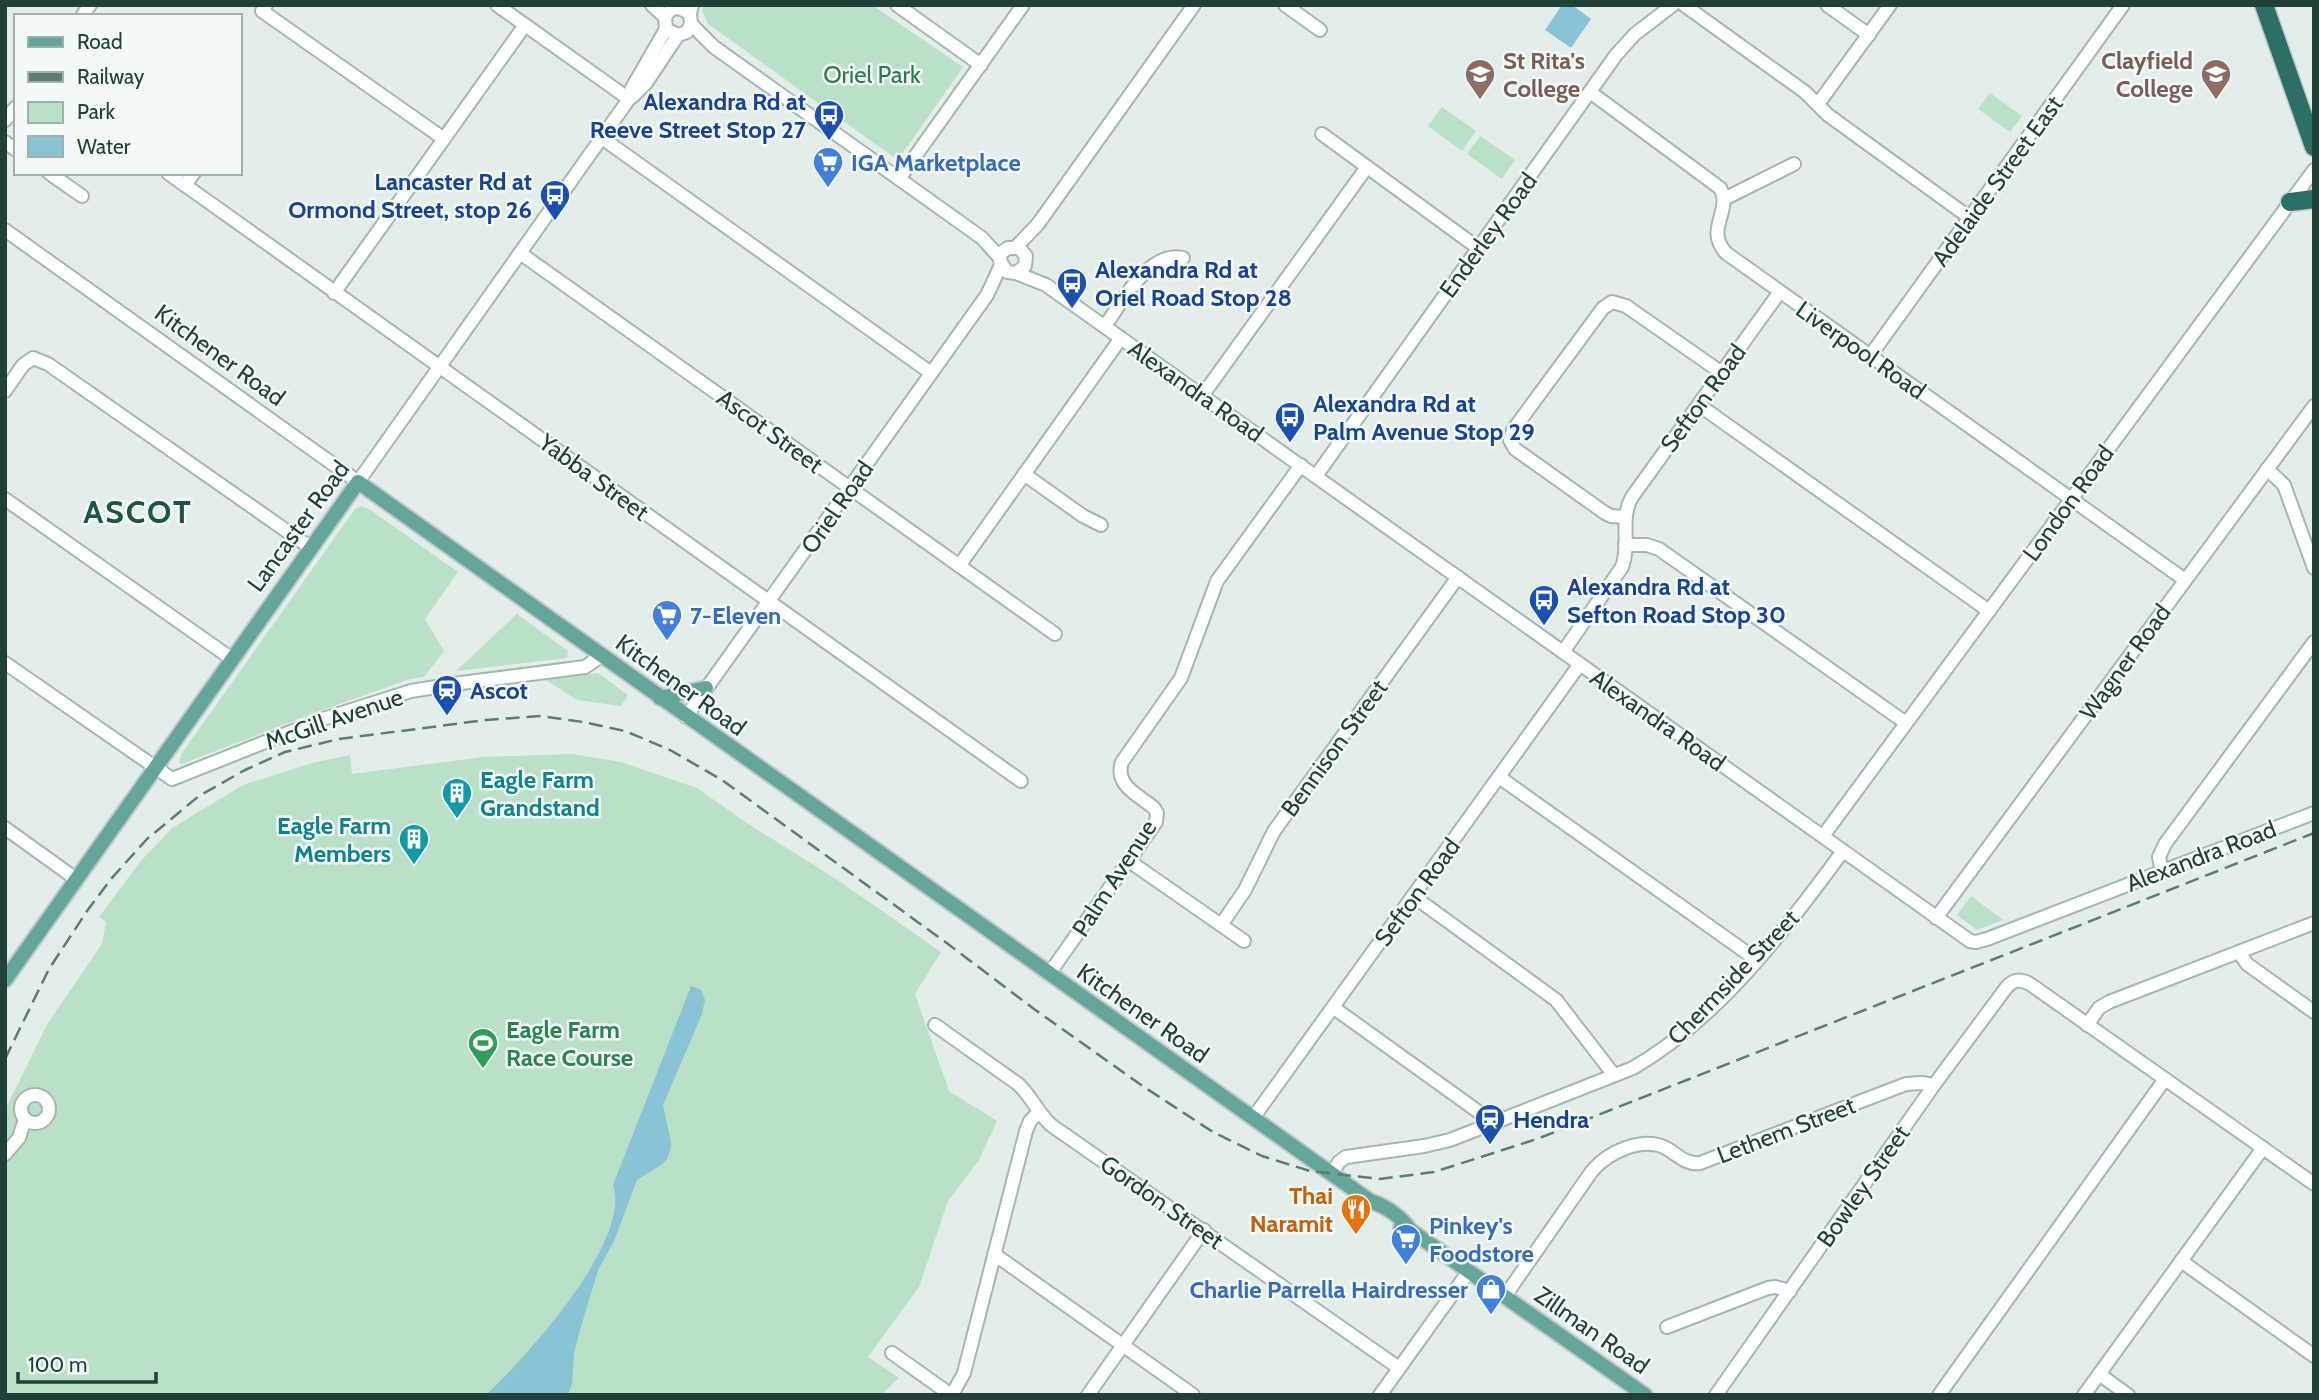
<svg xmlns="http://www.w3.org/2000/svg" width="2319" height="1400" viewBox="0 0 2319 1400" font-family="Cabin,sans-serif">
<style>
.green{fill:#bae0c7}
.water{fill:#88c4d6}
.lines{fill:none;stroke-linecap:round;stroke-linejoin:round}
.minor-casing{stroke:#a5b6b2;stroke-width:16}
.major-casing{stroke:#c1cac8;stroke-width:18}
.highway-casing{stroke:#c1cac8;stroke-width:21}
.minor{stroke:#fff;stroke-width:12}
.major{stroke:#65a69a;stroke-width:14}
.highway{stroke:#2b6f65;stroke-width:18}
.rail{stroke:#5c7c75;stroke-width:2.5;stroke-dasharray:14 7;stroke-linecap:butt}
.labels{text-anchor:middle;dominant-baseline:central;stroke-width:5;stroke-linejoin:round;paint-order:stroke}
.education-label{font-size:24px;font-weight:bold;fill:#785e54;stroke:#f4faf7;text-anchor:start}
.park-label{font-size:24px;fill:#297a4e;stroke:#f4faf7}
.transit-label{font-size:24px;font-weight:bold;fill:#164399;stroke:#f4faf7;text-anchor:start}
.shop-label{font-size:24px;font-weight:bold;fill:#366cbe;stroke:#f4faf7;text-anchor:start}
.street-label{font-size:24px;fill:#21403a;stroke:#f4faf7}
.culture-label{font-size:24px;font-weight:bold;fill:#0d838f;stroke:#f4faf7;text-anchor:start}
.leisure-label{font-size:24px;font-weight:bold;fill:#27864d;stroke:#f4faf7;text-anchor:start}
.food-label{font-size:24px;font-weight:bold;fill:#c56008;stroke:#f4faf7;text-anchor:end}
.district-label{font-size:32px;font-weight:bold;letter-spacing:2px;fill:#1c544a;stroke:#f4faf7}
</style>
<rect width="100%" height="100%" fill="#e3eeea"/>
<g class="green">
<path d="M703 5H872L963 67 898 160 708 24 702 11Z"/>
<path d="M1990 93 2022 116 2010 132 1978 109Z"/>
<path d="M1442 107 1476 131 1462 151 1428 126Z"/>
<path d="M1480 136 1515 160 1502 179 1467 154Z"/>
<path d="M360 506 369 509 458 572 425 619 444 651 424 677 410 679 314 713 182 764 179 763 182 753 355 509Z"/>
<path d="M517 614 568 651 567 658 456 671Z"/>
<path d="M598 673 628 695 621 706 577 700 546 680Z"/>
<path d="M571 754 621 762 697 788 747 823 839 881 941 952 915 994 949 1091 997 1121 979 1160 948 1201 919 1287 868 1357 899 1378 881 1395H5V1110L48 1023 102 944 106 922 99 917 140 862 172 828 243 785 312 763 350 755 352 774 484 757Z"/>
<path d="M1971 896 2003 920 1977 930 1957 915Z"/>
</g>
<g class="water">
<path d="M1562 5H1572L1591 19 1571 48 1545 30Z"/>
<path d="M691 986 701 990 705 1000 702 1014 663 1105 671 1142 670 1151 667 1159 661 1165 637 1180 614 1241 598 1270 580 1330 574 1353 572 1383 568 1395H486C525 1358 632 1242 613 1185Z"/>
</g>
<g class="lines">
<g class="minor-casing">
<g id="minor">
<path d="M266 5 262 11 444 139"/>
<path d="M497 5 629 99"/>
<path d="M652 5 665 17"/>
<path d="M897 5 981 65"/>
<path d="M1285 5 1320 30"/>
<path d="M1684 5 1805 92 1828 115 1970 218"/>
<path d="M1827 5 1869 35"/>
<path d="M690 14 680 8 671 9 665 17 666 29 678 35 687 32 691 24 690 14 692 5"/>
<path d="M82 16 90 5"/>
<path d="M691 24 714 47 982 238 1000 258"/>
<path d="M1590 92 1720 188C1733 211 1704 229 1726 253L2185 580"/>
<path d="M632 97 646 83 678 35"/>
<path d="M1818 104 1890 5"/>
<path d="M5 120 16 107"/>
<path d="M1322 134 1478 248"/>
<path d="M602 138 931 373"/>
<path d="M5 142 16 150"/>
<path d="M49 173 82 196"/>
<path d="M168 173 1021 781"/>
<path d="M899 179 1023 5"/>
<path d="M185 185 194 173"/>
<path d="M1724 199 1794 164"/>
<path d="M5 230 358 482 629 99 632 88 666 29"/>
<path d="M1016 247 1038 224 1194 5"/>
<path d="M520 253 1055 634"/>
<path d="M1016 273 1025 266 1026 256 1019 248H1008L1001 253 1000 261 1007 272 1016 273 1046 285 1970 941 1976 942 1987 939 2314 813"/>
<path d="M334 293 525 25"/>
<path d="M1105 326C1122 302 1148 251 1183 258"/>
<path d="M1870 356 2123 5"/>
<path d="M5 391 23 365 33 358 48 364 311 548"/>
<path d="M1202 396 1367 167"/>
<path d="M1699 405 1989 611"/>
<path d="M2267 469 2284 485 2314 568"/>
<path d="M1024 474 1083 516 1101 525"/>
<path d="M1316 476 1616 55 1635 34 1673 5"/>
<path d="M5 499 232 659"/>
<path d="M1624 517 1611 516 1605 513 1515 449 1510 440 1513 430 1603 308 1612 302 1626 306 1722 373"/>
<path d="M1625 545H1647L1659 549 1906 723"/>
<path d="M959 566 1121 338"/>
<path d="M1563 652 1622 567C1631 544 1619 519 1632 497L1779 293"/>
<path d="M5 663 172 779 323 719 411 691 461 683 585 667 601 656"/>
<path d="M686 717 987 295 1001 265"/>
<path d="M1499 777 1757 960"/>
<path d="M5 828 76 879"/>
<path d="M1823 836 2314 170"/>
<path d="M1129 861 1244 941"/>
<path d="M2162 872 2159 857 2165 844 2314 642"/>
<path d="M1413 896 1556 1000 1614 1075"/>
<path d="M1936 918 2314 406"/>
<path d="M1221 925 1245 890 1274 831 1458 577"/>
<path d="M2239 952 2247 964 2314 1012"/>
<path d="M1049 974 1156 822 1157 813 1154 808C1139 795 1114 786 1122 762L1181 678 1217 581 1301 465"/>
<path d="M1334 1008 1494 1123"/>
<path d="M935 1025 1018 1084C1031 1096 1038 1113 1051 1125L1399 1368"/>
<path d="M2087 1025 2099 1008 2109 1002 2314 923"/>
<circle cx="35" cy="1109" r="14"/>
<path d="M1253 1118 1580 664"/>
<path d="M5 1154 19 1138 25 1119"/>
<path d="M1332 1174 1339 1162 1346 1157 1424 1146 1450 1140 1633 1068C1718 1019 1786 929 1843 851"/>
<path d="M994 1254 1193 1395"/>
<path d="M2181 1261 2314 1356"/>
<path d="M1505 1296 1592 1171C1608 1152 1642 1136 1666 1148 1678 1155 1686 1165 1700 1163L1906 1084 1922 1083 1934 1085"/>
<path d="M1667 1327 1768 1288 1775 1287 1790 1291"/>
<path d="M892 1353 951 1395"/>
<path d="M2099 1374 2128 1395"/>
<path d="M952 1395 964 1373 1026 1131 1030 1121 1039 1112"/>
<path d="M1088 1395 1204 1230"/>
<path d="M1380 1395 1469 1271"/>
<path d="M1716 1395 1934 1085 2006 988C2013 979 2021 979 2030 984L2314 1184"/>
<path d="M1939 1395 2165 1079"/>
<path d="M2084 1395 2263 1148"/>
</g>
</g>
<g class="major-casing">
<g id="major">
<path d="M660 698 706 688"/>
<path d="M5 980 358 482 1370 1201C1385 1206 1401 1216 1410 1230"/>
<path d="M1401 1227 1410 1230 1645 1395"/>
</g>
</g>
<g class="highway-casing">
<g id="highway">
<path d="M2264 5 2314 147"/>
<path d="M2290 202 2314 199"/>
</g>
</g>
<use href="#minor" class="minor"/>
<use href="#major" class="major"/>
<use href="#highway" class="highway"/>
<path class="rail" d="M5 1059 49 969 87 911 111 879 147 839 199 796 245 770 285 752 339 739 486 720 541 716 583 722 625 731 670 750 722 780 948 944 1034 1009 1144 1087 1213 1132 1262 1156 1310 1171 1380 1179 1434 1172 1537 1139 2314 833"/>
</g>
<defs>
<g id="school-pin" transform="scale(1.575)"><path d="M0 17L-7.5 6A9.5 9.5 0 1 1 7.5 6Z" fill="#8d6e63" stroke="#f4faf7"/><path d="M0-5L7-2L0 1L-7-2ZM-4 1L0 2.5L4 1V4Q0 6-4 4Z" fill="#fff"/></g>
<g id="bus-pin" transform="scale(1.575)"><path d="M0 17L-7.5 6A9.5 9.5 0 1 1 7.5 6Z" fill="#1a4fb4" stroke="#f4faf7"/><path d="M-5-6H5V4H4V6H2V4H-2V6H-4V4H-5ZM-3.5-4V0h7V-4ZM-3.5 1.2v1.5H-2V1.2ZM2 1.2v1.5H3.5V1.2Z" fill="#fff"/></g>
<g id="supermarket-pin" transform="scale(1.575)"><path d="M0 17L-7.5 6A9.5 9.5 0 1 1 7.5 6Z" fill="#3f7fe0" stroke="#f4faf7"/><path d="M-6-5.5h2.5l.6 2H6L4.5 2H-2.5L-4.4-4H-6ZM-1.5 3.2a1.3 1.3 0 1 0 .1 0ZM3 3.2a1.3 1.3 0 1 0 .1 0Z" fill="#fff"/></g>
<g id="station-pin" transform="scale(1.575)"><path d="M0 17L-7.5 6A9.5 9.5 0 1 1 7.5 6Z" fill="#1a4fb4" stroke="#f4faf7"/><path d="M-3-6H3Q5-6 5-4V2Q5 4 3 4L4.5 6H3L1.5 4h-3L-3 6H-4.5L-3 4Q-5 4-5 2V-4Q-5-6-3-6ZM-3.5-4v3h7v-3ZM-3.5 1v1.5H-2V1ZM2 1v1.5H3.5V1Z" fill="#fff"/></g>
<g id="building-pin" transform="scale(1.575)"><path d="M0 17L-7.5 6A9.5 9.5 0 1 1 7.5 6Z" fill="#0f9aa8" stroke="#f4faf7"/><path d="M-4-6H4V6H1V3H-1V6H-4ZM-2.5-4.3h1.7v1.8h-1.7ZM.8-4.3h1.7v1.8H.8ZM-2.5-1h1.7V.8h-1.7ZM.8-1h1.7V.8H.8Z" fill="#fff"/></g>
<g id="stadium-pin" transform="scale(1.575)"><path d="M0 17L-7.5 6A9.5 9.5 0 1 1 7.5 6Z" fill="#2e9e5b" stroke="#f4faf7"/><path d="M0-5a6.5 5 0 1 0 0 10a6.5 5 0 1 0 0-10ZM-3.5-1.8h7v3.6h-7Z" fill="#fff"/></g>
<g id="restaurant-pin" transform="scale(1.575)"><path d="M0 17L-7.5 6A9.5 9.5 0 1 1 7.5 6Z" fill="#e8710a" stroke="#f4faf7"/><path d="M-5-6h1v4h1v-4h1v4h1v-4h1v5L-1.5 .5V6h-2V.5L-5-1ZM5-6V6H3V1.5H1.5Q1.5-4 5-6Z" fill="#fff"/></g>
<g id="shop-pin" transform="scale(1.575)"><path d="M0 17L-7.5 6A9.5 9.5 0 1 1 7.5 6Z" fill="#3f7fe0" stroke="#f4faf7"/><path d="M-5-2.5h2.3a2.7 3.5 0 0 1 5.4 0H5L5.5 6h-11ZM-1.5-2.5h3a1.5 2.3 0 0 0-3 0Z" fill="#fff"/></g>
</defs>
<g fill-rule="evenodd">
<use href="#school-pin" x="1480" y="74"/>
<use href="#school-pin" x="2216" y="74"/>
<use href="#bus-pin" x="829" y="115"/>
<use href="#supermarket-pin" x="828" y="162"/>
<use href="#bus-pin" x="555" y="195"/>
<use href="#bus-pin" x="1072" y="283"/>
<use href="#bus-pin" x="1290" y="417"/>
<use href="#bus-pin" x="1544" y="600"/>
<use href="#supermarket-pin" x="667" y="615"/>
<use href="#station-pin" x="447" y="690"/>
<use href="#building-pin" x="457" y="793"/>
<use href="#building-pin" x="414" y="839"/>
<use href="#stadium-pin" x="483" y="1043"/>
<use href="#station-pin" x="1490" y="1119"/>
<use href="#restaurant-pin" x="1356" y="1209"/>
<use href="#supermarket-pin" x="1406" y="1239"/>
<use href="#shop-pin" x="1491" y="1289"/>
</g>
<g class="labels">
<g class="education-label">
<text x="1503" y="60">St Rita's<tspan x="1503" dy="28">College</tspan></text>
<text x="2193" y="60" text-anchor="end">Clayfield<tspan x="2193" dy="28">College</tspan></text>
</g>
<g class="park-label">
<text x="872" y="74">Oriel Park</text>
</g>
<g class="transit-label">
<text x="806" y="101" text-anchor="end">Alexandra Rd at<tspan x="806" dy="28">Reeve Street Stop 27</tspan></text>
<text x="532" y="181" text-anchor="end">Lancaster Rd at<tspan x="532" dy="28">Ormond Street, stop 26</tspan></text>
<text x="1095" y="269">Alexandra Rd at<tspan x="1095" dy="28">Oriel Road Stop 28</tspan></text>
<text x="1313" y="403">Alexandra Rd at<tspan x="1313" dy="28">Palm Avenue Stop 29</tspan></text>
<text x="1567" y="586">Alexandra Rd at<tspan x="1567" dy="28">Sefton Road Stop 30</tspan></text>
<text x="470" y="690">Ascot</text>
<text x="1513" y="1119">Hendra</text>
</g>
<g class="shop-label">
<text x="851" y="162">IGA Marketplace</text>
<text x="690" y="615">7-Eleven</text>
<text x="1429" y="1225">Pinkey's<tspan x="1429" dy="28">Foodstore</tspan></text>
<text x="1468" y="1289" text-anchor="end">Charlie Parrella Hairdresser</text>
</g>
<g class="street-label">
<text transform="translate(1997 181) rotate(-54)">Adelaide Street East</text>
<text transform="translate(1488 235) rotate(-54)">Enderley Road</text>
<text transform="translate(1861 350) rotate(35)">Liverpool Road</text>
<text transform="translate(220 355) rotate(36)">Kitchener Road</text>
<text transform="translate(1196 391) rotate(35)">Alexandra Road</text>
<text transform="translate(1703 398) rotate(-54)">Sefton Road</text>
<text transform="translate(770 431) rotate(36)">Ascot Street</text>
<text transform="translate(594 477) rotate(36)">Yabba Street</text>
<text transform="translate(2068 503) rotate(-54)">London Road</text>
<text transform="translate(837 507) rotate(-55)">Oriel Road</text>
<text transform="translate(298 526) rotate(-54)">Lancaster Road</text>
<text transform="translate(2125 662) rotate(-54)">Wagner Road</text>
<text transform="translate(681 685) rotate(36)">Kitchener Road</text>
<text transform="translate(334 719) rotate(-19)">McGill Avenue</text>
<text transform="translate(1658 720) rotate(35)">Alexandra Road</text>
<text transform="translate(1334 748) rotate(-54)">Bennison Street</text>
<text transform="translate(2201 856) rotate(-21)">Alexandra Road</text>
<text transform="translate(1114 878) rotate(-57)">Palm Avenue</text>
<text transform="translate(1417 892) rotate(-54)">Sefton Road</text>
<text transform="translate(1733 977) rotate(-46)">Chermside Street</text>
<text transform="translate(1143 1013) rotate(35)">Kitchener Road</text>
<text transform="translate(1786 1130) rotate(-21)">Lethem Street</text>
<text transform="translate(1863 1186) rotate(-55)">Bowley Street</text>
<text transform="translate(1162 1202) rotate(35)">Gordon Street</text>
<text transform="translate(1592 1330) rotate(35)">Zillman Road</text>
</g>
<g class="culture-label">
<text x="480" y="779">Eagle Farm<tspan x="480" dy="28">Grandstand</tspan></text>
<text x="391" y="825" text-anchor="end">Eagle Farm<tspan x="391" dy="28">Members</tspan></text>
</g>
<g class="leisure-label">
<text x="506" y="1029">Eagle Farm<tspan x="506" dy="28">Race Course</tspan></text>
</g>
<g class="food-label">
<text x="1333" y="1195">Thai<tspan x="1333" dy="28">Naramit</tspan></text>
</g>
<g class="district-label">
<text x="138" y="511">ASCOT</text>
</g>
</g>
<rect width="2319" height="1400" fill="none" stroke="#21403a" stroke-width="14"/>
<rect x="14" y="14" width="228" height="161" fill="#f4faf7" stroke="#a0b0ab" stroke-width="2"/>
<rect x="28" y="37" width="35" height="10" fill="#65a69a" stroke="#a0b0ab" stroke-width="2"/>
<text x="77" y="49" font-size="21" fill="#21403a">Road</text>
<rect x="28" y="72" width="35" height="10" fill="#5c7c75" stroke="#a0b0ab" stroke-width="2"/>
<text x="77" y="84" font-size="21" fill="#21403a">Railway</text>
<rect x="28" y="102" width="35" height="21" fill="#bae0c7" stroke="#a0b0ab" stroke-width="2"/>
<text x="77" y="119" font-size="21" fill="#21403a">Park</text>
<rect x="28" y="136" width="35" height="21" fill="#88c4d6" stroke="#a0b0ab" stroke-width="2"/>
<text x="77" y="154" font-size="21" fill="#21403a">Water</text>
<path d="M18 1372v10h138v-10" fill="none" stroke="#21403a" stroke-width="3.5"/>
<text x="28" y="1372" font-size="21" fill="#21403a" stroke="#f4faf7" stroke-width="5" paint-order="stroke">100 m</text>
</svg>
